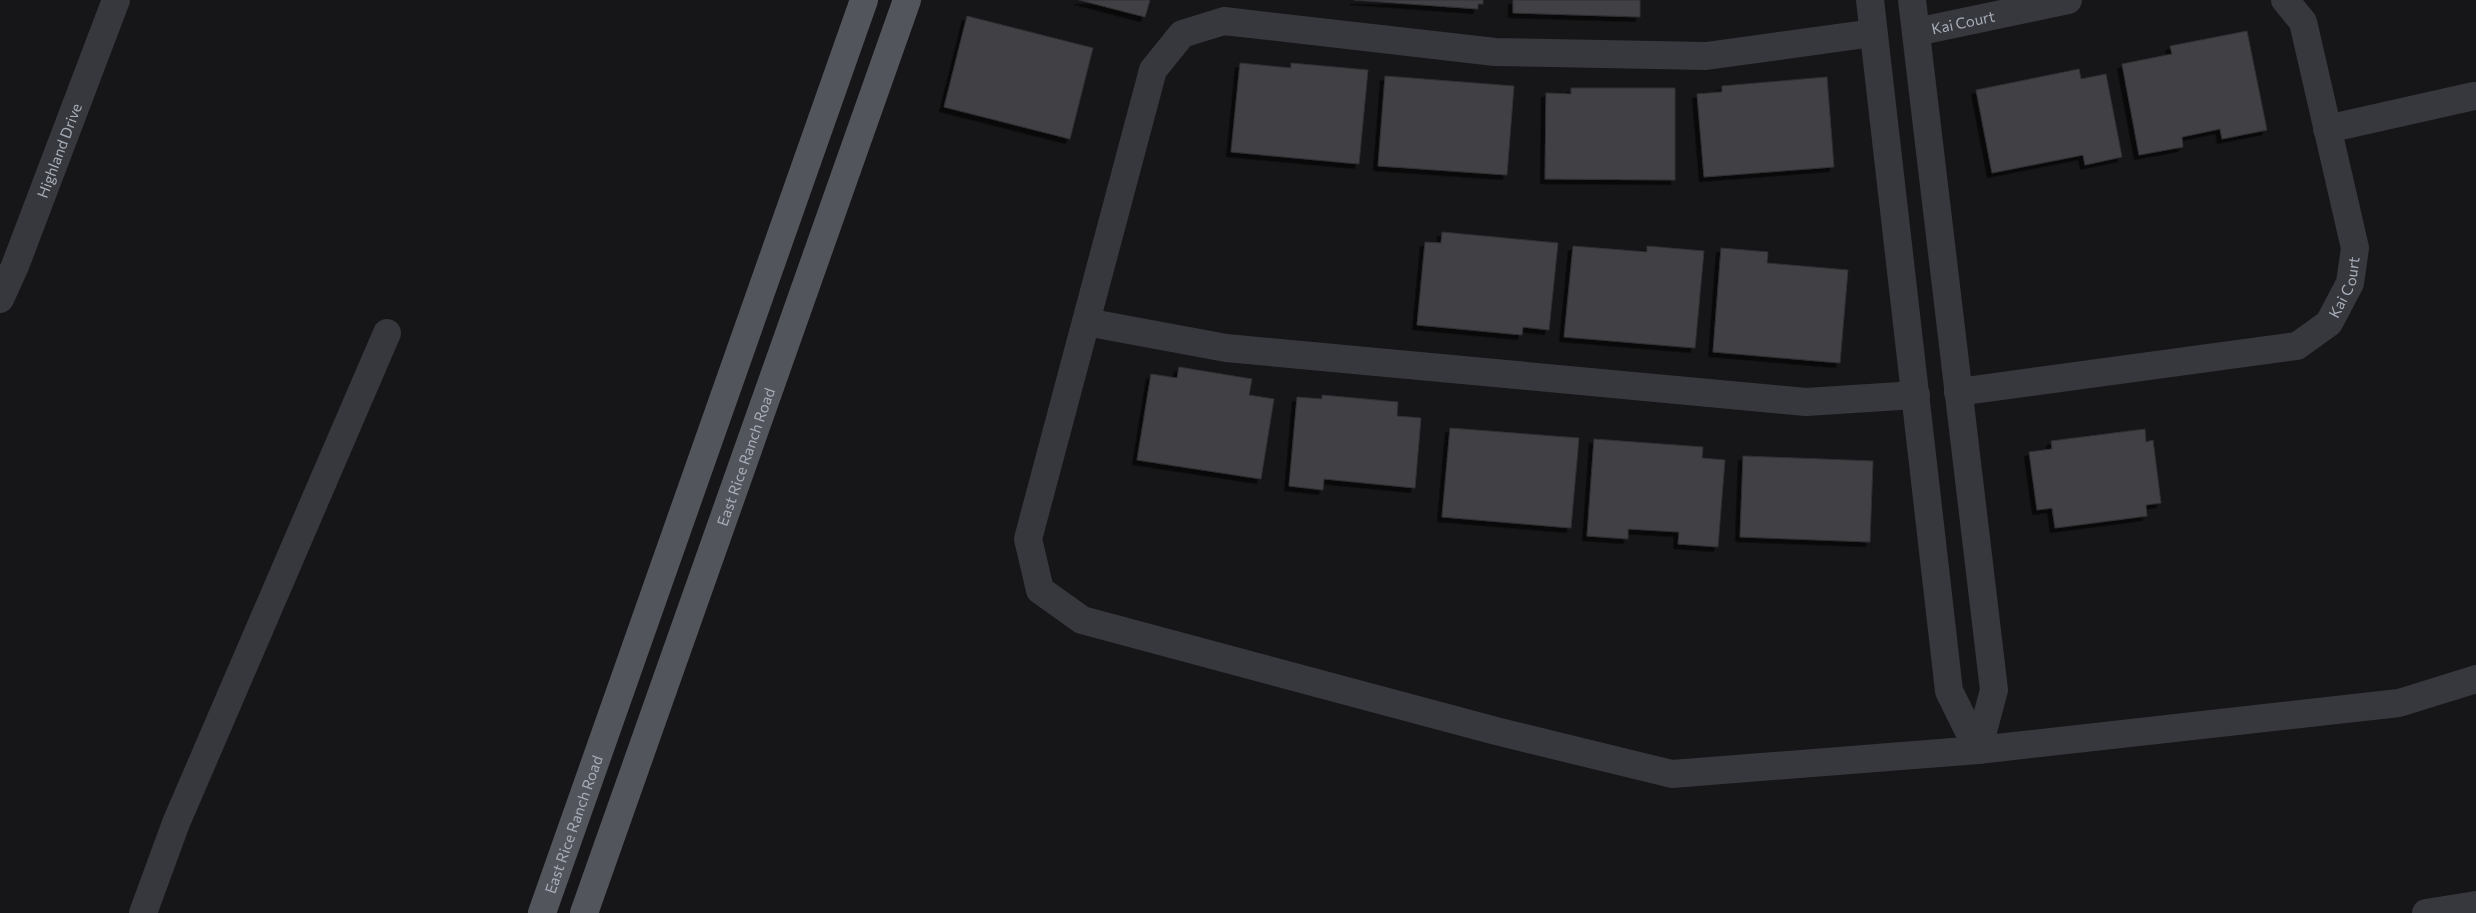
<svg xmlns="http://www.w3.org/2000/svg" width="2476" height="913" viewBox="0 0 2476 913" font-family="Commissioner,sans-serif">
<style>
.building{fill:#404145;stroke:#303034;filter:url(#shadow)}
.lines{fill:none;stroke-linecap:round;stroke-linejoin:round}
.minor{stroke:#37383d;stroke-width:28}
.major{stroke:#53555c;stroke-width:28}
.labels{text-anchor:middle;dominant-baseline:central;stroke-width:4;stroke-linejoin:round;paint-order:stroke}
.street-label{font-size:15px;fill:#a7aeb9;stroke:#111113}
</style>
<defs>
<filter id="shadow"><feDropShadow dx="-4.5" dy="4.5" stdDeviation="0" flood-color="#0009"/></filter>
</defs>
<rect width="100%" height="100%" fill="#161618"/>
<g class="building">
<path d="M1079 0H1150L1145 17Z"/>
<path d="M1354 0H1483V4H1478V9Z"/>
<path d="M1513 0H1640V17L1513 13Z"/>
<path d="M967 16 1093 48 1070 139 944 107Z"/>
<path d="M2247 31 2267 130 2222 139 2220 129 2182 137 2183 147 2139 155 2122 64 2172 54 2170 46Z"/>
<path d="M1240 63 1291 68V63L1368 70 1359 164 1231 152Z"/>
<path d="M2079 69 2081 79 2106 74 2122 157 2085 165 2083 155 1992 173 1976 90Z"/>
<path d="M1385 76 1514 86 1507 175 1378 166Z"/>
<path d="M1827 77 1834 167 1704 177 1697 94 1722 92V86Z"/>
<path d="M1571 88H1675V180L1545 179 1546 93 1571 94Z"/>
<path d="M1442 232 1558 243 1549 330 1523 327 1522 335 1417 325 1425 242 1441 243Z"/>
<path d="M1573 246 1647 252V246L1704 251 1695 348 1564 337Z"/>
<path d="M1721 248 1768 252 1767 263 1848 270 1840 363 1713 352Z"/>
<path d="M1179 367 1252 379 1249 395 1274 399 1261 479 1137 460 1151 374 1177 378Z"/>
<path d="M1322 395 1398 402 1397 416 1421 418 1415 488 1324 479 1323 490 1289 486 1297 397 1322 399Z"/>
<path d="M1450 428 1579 438 1571 528 1442 517Z"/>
<path d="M2145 429 2146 442 2153 440 2161 503 2146 505 2147 516 2055 528 2052 508 2037 510 2029 452 2052 449 2051 441Z"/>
<path d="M1594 439 1703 447 1702 458 1725 460 1718 547 1678 544 1679 532 1628 529V539L1587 536Z"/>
<path d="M1743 456 1873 461 1870 542 1740 537Z"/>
</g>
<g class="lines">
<g class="minor">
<path d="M1870 0 1949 691 1978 750"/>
<path d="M1912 0 1994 690 1978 750"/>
<path id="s1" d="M1916 32 2068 0"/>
<path d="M1873 33 1706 56 1495 52 1224 21 1182 34 1153 70 1028 539 1040 590 1082 620 1496 731 1672 774 1978 750 2399 703 2476 679"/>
<path d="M2327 129 2474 96"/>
<path id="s2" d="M0 299 15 266 116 0"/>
<path d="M1086 322 1226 348 1806 402 1916 395"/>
<path id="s3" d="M1958 392 2297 346 2329 323 2350 283 2355 248 2303 22 2285 0"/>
<path d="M143 913 176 823 387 333"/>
<path d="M2426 913 2476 905"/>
</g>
<g class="major">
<path id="s4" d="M542 913 864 0"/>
<path id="s5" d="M584 913 907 0"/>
</g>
</g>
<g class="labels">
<g class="street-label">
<text stroke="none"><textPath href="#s1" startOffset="48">Kai Court</textPath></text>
<text stroke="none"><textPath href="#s2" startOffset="160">Highland Drive</textPath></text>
<text stroke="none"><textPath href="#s3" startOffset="421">Kai Court</textPath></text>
<text stroke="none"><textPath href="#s5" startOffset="484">East Rice Ranch Road</textPath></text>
<text stroke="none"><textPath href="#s4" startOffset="94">East Rice Ranch Road</textPath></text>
</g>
</g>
</svg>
